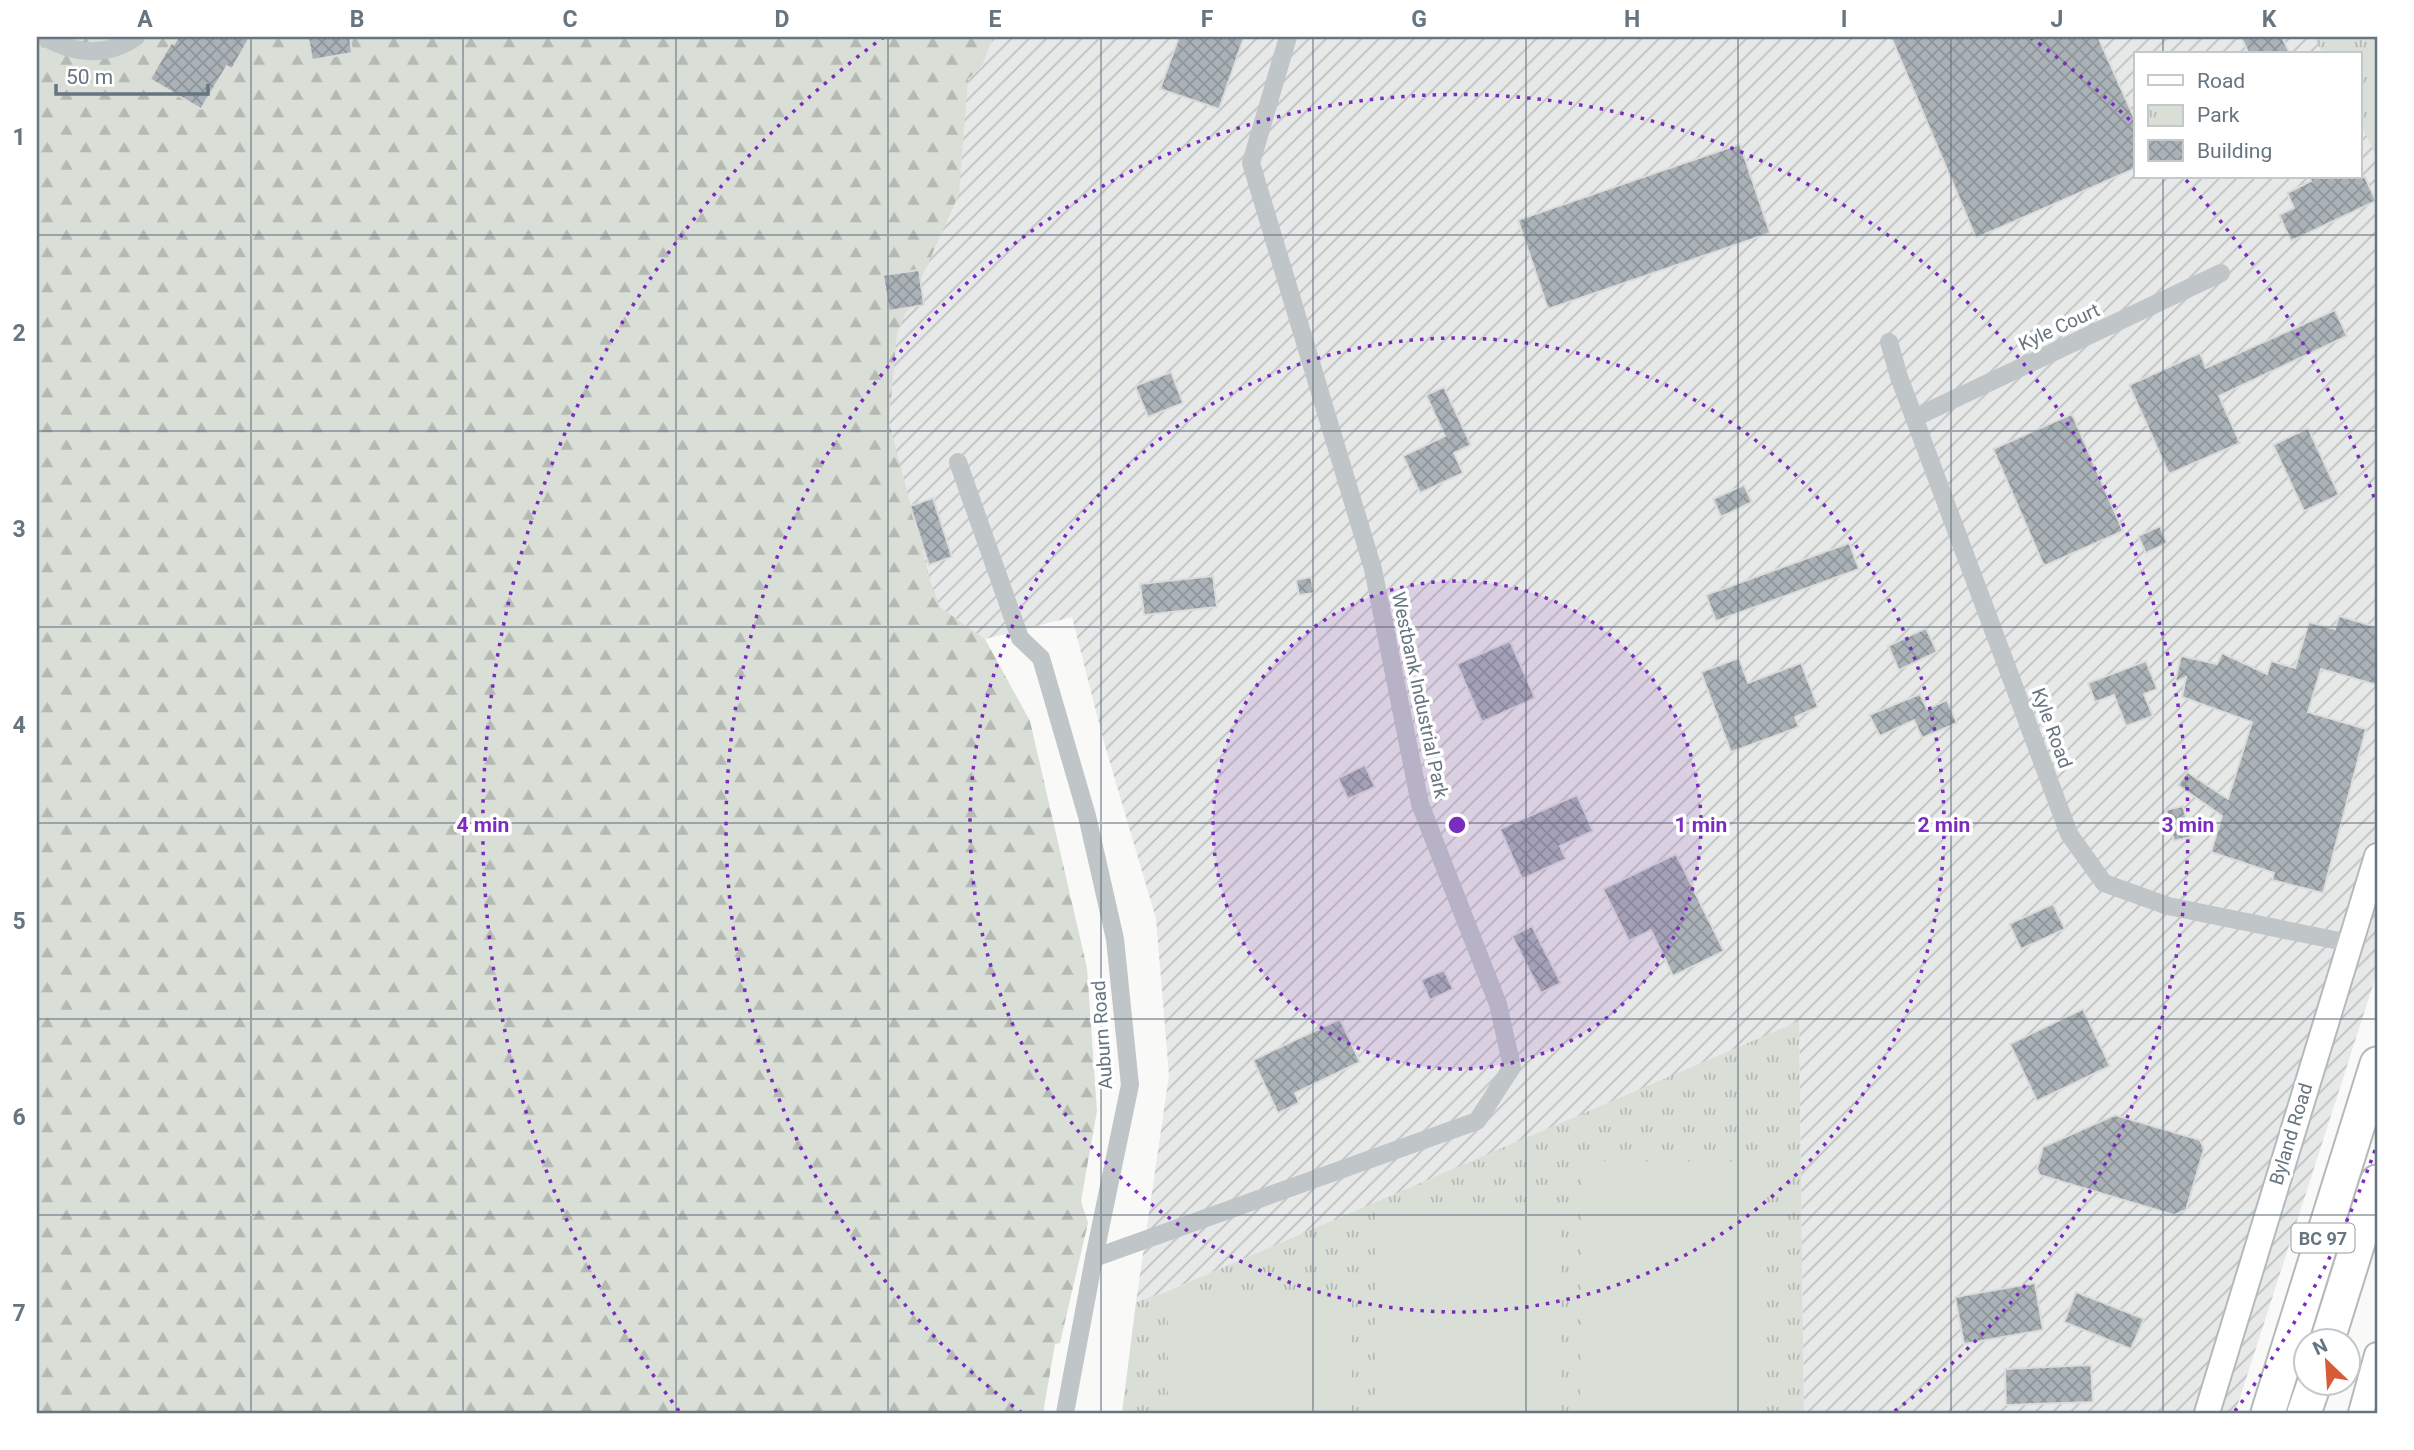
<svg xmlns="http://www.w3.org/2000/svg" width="2414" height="1450" viewBox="0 0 2414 1450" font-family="Roboto,sans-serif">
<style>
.industrial{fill:url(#industrial-furrows);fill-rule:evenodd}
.forest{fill:url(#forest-firs)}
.park{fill:url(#park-tufts)}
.pitch{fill:#d9ded6}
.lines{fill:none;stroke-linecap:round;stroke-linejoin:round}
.stream{stroke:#bcc6cb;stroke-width:6}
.building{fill:url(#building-cross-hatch);stroke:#dbdbd9;stroke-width:2}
.secondary-casing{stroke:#b3b9bd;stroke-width:28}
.highway-casing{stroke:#b4b8bb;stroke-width:37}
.street{stroke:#c0c5c8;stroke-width:18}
.secondary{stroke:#fff;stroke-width:24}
.highway{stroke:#fff;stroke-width:33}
.grid{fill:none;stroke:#667580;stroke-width:2;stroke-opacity:0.55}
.ring{fill:none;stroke:#7b2cbf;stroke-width:3.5;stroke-dasharray:3.5 7}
.labels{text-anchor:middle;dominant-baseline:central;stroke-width:7;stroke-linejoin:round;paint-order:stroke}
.shield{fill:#fff;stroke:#949ea6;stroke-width:2}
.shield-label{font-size:18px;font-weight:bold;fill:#667580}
.street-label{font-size:19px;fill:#667580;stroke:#fff}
.centre{fill:#7b2cbf;stroke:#fff;stroke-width:3.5}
.ring-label{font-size:21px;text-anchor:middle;font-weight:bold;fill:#7b2cbf;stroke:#fff;stroke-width:7;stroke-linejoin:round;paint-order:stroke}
.neatline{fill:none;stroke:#667580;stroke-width:2.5}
.grid-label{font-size:23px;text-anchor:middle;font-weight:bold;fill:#667580}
</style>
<defs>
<pattern id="industrial-furrows" width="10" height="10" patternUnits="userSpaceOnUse" patternTransform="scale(1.75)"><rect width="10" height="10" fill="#e7e8e8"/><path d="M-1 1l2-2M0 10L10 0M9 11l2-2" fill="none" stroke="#bfc1c1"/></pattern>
<pattern id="forest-firs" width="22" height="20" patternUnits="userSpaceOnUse" patternTransform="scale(1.75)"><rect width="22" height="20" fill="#d9ded6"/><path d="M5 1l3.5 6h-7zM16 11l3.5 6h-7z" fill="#b4b9b3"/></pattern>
<pattern id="park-tufts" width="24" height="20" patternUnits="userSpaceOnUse" patternTransform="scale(1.75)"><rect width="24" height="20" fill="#d9ded6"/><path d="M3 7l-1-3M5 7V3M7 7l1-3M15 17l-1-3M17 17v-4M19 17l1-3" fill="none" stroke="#b4b9b3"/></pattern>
<pattern id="building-cross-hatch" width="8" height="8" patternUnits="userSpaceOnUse" patternTransform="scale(1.75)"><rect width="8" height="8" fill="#aab2b7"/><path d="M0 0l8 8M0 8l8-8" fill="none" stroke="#8e959a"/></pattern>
</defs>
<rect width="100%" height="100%" fill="#f9f9f7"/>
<path class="industrial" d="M993 37H2377V973L2235 1413H1804L1799 1022 1168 1291 1136 1302 1169 1075 1156 919 1103 739 1072 617 985 639 882 566 830 197 982 67ZM2136 54H2360V177H2136Z"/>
<path class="forest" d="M37 37H993L982 67 968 79 959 194 897 333 889 422 930 580 940 607 985 639 1030 721 1087 968 1097 1111 1081 1201 1088 1223 1060 1343 1055 1344 1043 1413H37Z"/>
<g class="park">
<path d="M2314 37H2377V157L2360 123V54H2323Z"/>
<path d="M1799 1021 1804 1413H1122L1136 1302 1168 1291Z"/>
</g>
<g class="pitch">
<path d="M1582 1161 1767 1162 1765 1413H1580Z"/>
<path d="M1560 1209 1561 1413H1376V1210Z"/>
<path d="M1352 1290V1413H1168V1291Z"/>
</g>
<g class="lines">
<path class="stream" d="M2376 37 2377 39"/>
</g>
<g class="building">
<path d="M178 37H250L232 69 227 66 201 109 150 79 171 43 174 44Z"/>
<path d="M308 37H350L352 53 312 60Z"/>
<path d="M1179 37H1244L1219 109 1160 89Z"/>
<path d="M1891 37H2098L2136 122V168L1976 238Z"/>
<path d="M2241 37H2282L2290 54H2249Z"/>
<path d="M1740 144 1770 233 1548 309 1518 220Z"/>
<path d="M2309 177H2365L2376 201 2291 241 2279 215 2294 208 2287 193 2311 181Z"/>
<path d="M919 270 924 305 889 311 883 275Z"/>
<path d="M2335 310 2347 336 2219 396 2240 443 2169 474 2129 385 2200 353 2206 368Z"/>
<path d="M1171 372 1183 403 1148 417 1135 386Z"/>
<path d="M1444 387 1471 445 1454 453 1463 473 1420 493 1403 456 1445 436 1426 395Z"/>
<path d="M2072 414 2123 531 2044 566 1993 449Z"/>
<path d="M2308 428 2339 495 2304 511 2273 445Z"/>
<path d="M1744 485 1752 502 1721 517 1713 499Z"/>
<path d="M933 498 952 557 929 565 910 506Z"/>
<path d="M2160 526 2167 543 2146 553 2138 536Z"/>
<path d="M1849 543 1859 569 1716 621 1706 595Z"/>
<path d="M1213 576 1217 607 1144 615 1140 584Z"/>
<path d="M1311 577 1314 593 1299 595 1296 580Z"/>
<path d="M2339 616 2377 627V685L2321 669 2308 712 2366 729 2323 893 2272 880 2274 873 2211 852 2222 816 2178 785 2187 772 2228 799 2252 722 2182 697 2186 677 2175 682 2181 656 2217 664 2222 653 2267 674 2271 661 2295 668 2309 622 2335 629Z"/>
<path d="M1926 628 1937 652 1899 670 1888 646Z"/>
<path d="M1510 641 1535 698 1482 722 1457 664Z"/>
<path d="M1739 658 1748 683 1801 663 1818 707 1795 717 1799 727 1731 752 1701 672Z"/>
<path d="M2146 661 2157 689 2144 694 2153 716 2126 726 2114 695 2095 702 2088 683Z"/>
<path d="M1920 694 1927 709 1947 700 1957 723 1922 738 1914 720 1880 736 1869 715Z"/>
<path d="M1365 765 1375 787 1348 799 1338 778Z"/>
<path d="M1577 795 1593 831 1560 846 1566 859 1522 879 1500 829Z"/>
<path d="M2183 806 2191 837 2174 841 2166 810Z"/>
<path d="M1676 854 1724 951 1673 976 1651 930 1629 941 1603 889Z"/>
<path d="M2053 904 2065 929 2021 949 2009 924Z"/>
<path d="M1532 926 1561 983 1541 993 1512 936Z"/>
<path d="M1444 970 1453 989 1430 1000 1421 980Z"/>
<path d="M2083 1009 2110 1066 2037 1101 2010 1044Z"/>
<path d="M1340 1019 1360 1062 1295 1093 1299 1103 1278 1113 1253 1060Z"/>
<path d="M2115 1115 2200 1140 2204 1149 2186 1210 2174 1215 2040 1175 2037 1169 2043 1147Z"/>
<path d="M2035 1283 2043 1330 1964 1344 1955 1297Z"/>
<path d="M2076 1292 2144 1319 2131 1349 2064 1322Z"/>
<path d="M2091 1365 2093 1402 2006 1405 2005 1369Z"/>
</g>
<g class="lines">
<g class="secondary-casing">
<g id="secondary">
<path d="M2207 1413 2377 856"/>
<path d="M2361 1413 2377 1355"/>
</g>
</g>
<g class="highway-casing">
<g id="highway">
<path d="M2327 1342 2377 1182"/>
<path d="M2268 1413 2377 1064"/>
<path d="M2304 1413 2314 1384"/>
</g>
</g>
<g class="street">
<path d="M44 37C75 54 105 58 136 37"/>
<path d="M1889 342 1899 377 2069 834 2104 883 2168 906 2349 943"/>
<path d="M1914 418 2221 273"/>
<path d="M958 462 1020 638 1041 658 1087 816 1115 939 1130 1085 1094 1258 1065 1413"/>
<path d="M1094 1258 1477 1121 1512 1067 1498 1004 1420 804 1373 569 1251 163 1288 37"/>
</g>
<use href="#secondary" class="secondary"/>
<use href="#highway" class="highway"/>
</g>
<path class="grid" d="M251 37V1413M463 37V1413M676 37V1413M888 37V1413M1101 37V1413M1313 37V1413M1526 37V1413M1738 37V1413M1951 37V1413M2163 37V54M2163 177V1413M37 235H2377M37 431H2377M37 627H2377M37 823H2377M37 1019H2377M37 1215H2377"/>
<circle cx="1457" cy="825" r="244" fill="#7b2cbf" fill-opacity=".12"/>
<g class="ring">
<circle cx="1457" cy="825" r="244"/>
<circle cx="1457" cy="825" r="487"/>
<path d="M1022 1413A731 731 0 1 1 1892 1413"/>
<path d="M2375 1150A974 974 0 0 1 2235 1411M679 1411A974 974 0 0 1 884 37M2030 37A974 974 0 0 1 2134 124M2186 180A974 974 0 0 1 2375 500"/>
</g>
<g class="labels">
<rect class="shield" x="2291.5" y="1223.5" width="63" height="29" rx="5"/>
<g class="shield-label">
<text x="2323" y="1238">BC 97</text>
</g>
<g class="street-label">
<text transform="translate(2059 327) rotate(-25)">Kyle Court</text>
<text transform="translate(1420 695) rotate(78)">Westbank Industrial Park</text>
<text transform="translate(2052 728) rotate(70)">Kyle Road</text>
<text transform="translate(1102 1035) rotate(-94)">Auburn Road</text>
<text transform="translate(2291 1134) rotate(-73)">Byland Road</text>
</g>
</g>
<circle cx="1457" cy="825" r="10" class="centre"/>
<g class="ring-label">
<text x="1701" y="832">1 min</text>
<text x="1944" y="832">2 min</text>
<text x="2188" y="832">3 min</text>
<text x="483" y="832">4 min</text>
</g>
<rect width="2414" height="1450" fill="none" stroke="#ffffff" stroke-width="77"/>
<rect x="2134" y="52" width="228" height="126" fill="#ffffff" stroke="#c2c8cc" stroke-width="2"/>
<rect x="2148" y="75" width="35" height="10" fill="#ffffff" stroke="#c2c8cc" stroke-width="2"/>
<text x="2197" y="88" font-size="21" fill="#667580">Road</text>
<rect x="2148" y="105" width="35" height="21" fill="url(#park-tufts)" stroke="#c2c8cc" stroke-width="2"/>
<text x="2197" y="122" font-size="21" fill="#667580">Park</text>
<rect x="2148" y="140" width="35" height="21" fill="url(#building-cross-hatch)" stroke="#c2c8cc" stroke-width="2"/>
<text x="2197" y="158" font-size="21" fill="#667580">Building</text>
<g transform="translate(2327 1362) rotate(335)"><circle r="33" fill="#ffffff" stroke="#c2c8cc" stroke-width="2"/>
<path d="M0-5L12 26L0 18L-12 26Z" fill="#d85b37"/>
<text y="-10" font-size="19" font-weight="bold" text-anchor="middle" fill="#667580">N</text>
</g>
<path d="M56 84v10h152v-10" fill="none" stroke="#667580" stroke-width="3.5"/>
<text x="66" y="84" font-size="21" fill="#667580" stroke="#ffffff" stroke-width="5" paint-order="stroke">50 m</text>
<rect x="38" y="38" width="2338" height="1374" class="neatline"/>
<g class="grid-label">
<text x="145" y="27">A</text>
<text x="357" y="27">B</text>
<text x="570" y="27">C</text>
<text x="782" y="27">D</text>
<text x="995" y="27">E</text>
<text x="1207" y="27">F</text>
<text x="1419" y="27">G</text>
<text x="1632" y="27">H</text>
<text x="1844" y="27">I</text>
<text x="2057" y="27">J</text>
<text x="2269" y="27">K</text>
<text x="19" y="145">1</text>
<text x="19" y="341">2</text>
<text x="19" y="537">3</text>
<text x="19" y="733">4</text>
<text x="19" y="929">5</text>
<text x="19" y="1125">6</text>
<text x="19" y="1321">7</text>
</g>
</svg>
